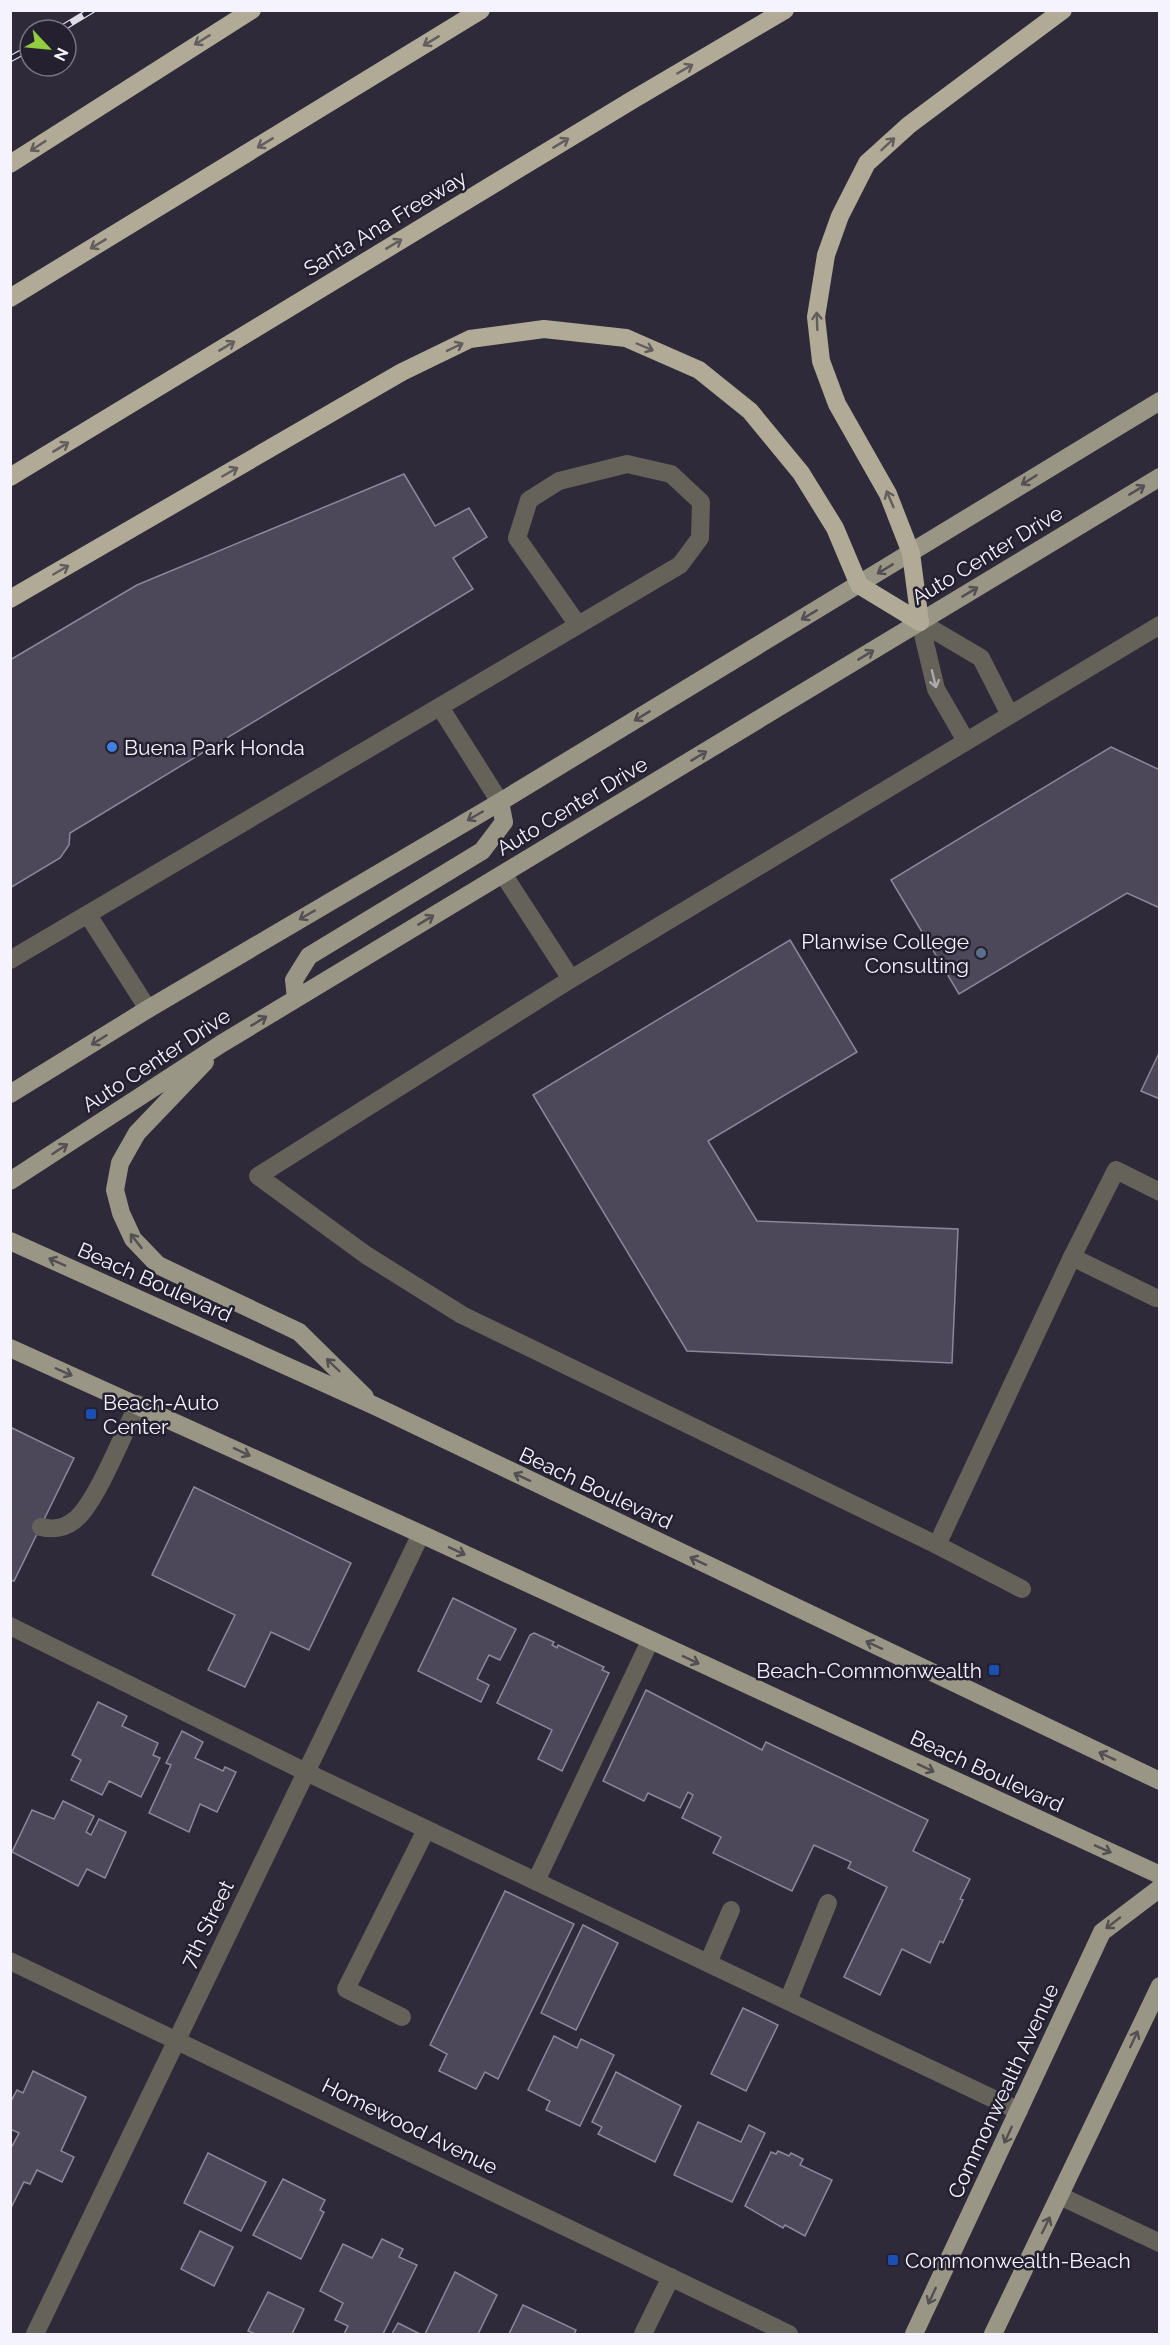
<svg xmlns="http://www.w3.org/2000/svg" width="1170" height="2345" viewBox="0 0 1170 2345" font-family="Raleway,sans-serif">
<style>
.building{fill:#4c4859;stroke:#8c879b;stroke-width:1.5}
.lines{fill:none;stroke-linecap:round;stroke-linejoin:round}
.minor-tunnel{stroke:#4c4857;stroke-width:18;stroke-dasharray:18 9;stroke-linecap:butt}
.minor{stroke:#646259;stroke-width:18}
.major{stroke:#9a9685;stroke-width:18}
.highway{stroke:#b0aa96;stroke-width:18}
.rail-casing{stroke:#dfdde8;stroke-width:7}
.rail{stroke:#242030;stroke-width:4.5;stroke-dasharray:14;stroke-linecap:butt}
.oneway{stroke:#635e5e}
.oneway2{stroke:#534f52}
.oneway3{stroke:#acaaac}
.shop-dot{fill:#3f7fe0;stroke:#242030;stroke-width:2}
.service-dot{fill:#5c6f8a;stroke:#242030;stroke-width:2}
.transit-dot{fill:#1a4fb4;stroke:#242030;stroke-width:2}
.labels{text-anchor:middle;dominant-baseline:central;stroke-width:5;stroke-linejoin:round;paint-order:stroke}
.street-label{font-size:21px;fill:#f5f3fe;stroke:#242030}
.poi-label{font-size:21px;fill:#f5f3fe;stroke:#242030;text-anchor:start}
</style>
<rect width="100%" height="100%" fill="#2e2a3a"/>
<g class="building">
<path d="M404 474 435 526 469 508 487 537 453 558 473 589 70 833 69 845 60 858 10 888V660L137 585Z"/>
<path d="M1111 747 1160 770V908L1127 893 959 994 891 880Z"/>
<path d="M790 940 857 1052 708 1141 757 1221 958 1229 952 1363 687 1351 533 1095Z"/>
<path d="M1160 1051V1099L1141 1091Z"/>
<path d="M10 1427 74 1458 14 1581 10 1580Z"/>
<path d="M194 1487 351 1563 309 1650 271 1632 245 1687 208 1670 235 1615 152 1575Z"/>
<path d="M453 1598 516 1629 500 1660 489 1655 477 1679 489 1685 481 1702 418 1671Z"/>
<path d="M534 1633 554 1642 552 1645 557 1648 558 1645 604 1667 602 1670 609 1673 562 1771 538 1759 552 1730 497 1703 530 1635Z"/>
<path d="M646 1690 762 1750 766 1742 928 1820 913 1851 970 1879 960 1899 963 1900 943 1943 940 1941 930 1963 902 1949 880 1995 844 1977 887 1887 848 1868 851 1862 814 1845 792 1891 713 1853 721 1837 682 1818 693 1795 688 1792 680 1808 648 1793 644 1801 603 1781Z"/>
<path d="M98 1702 127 1716 122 1726 158 1743 153 1755 160 1758 141 1797 109 1781 102 1795 71 1780 81 1760 72 1755Z"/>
<path d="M182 1731 203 1742 195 1758 223 1771 225 1767 236 1772 217 1812 200 1804 189 1832 149 1813 171 1765 166 1763Z"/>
<path d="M63 1801 94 1816 86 1832 91 1835 99 1819 126 1832 105 1878 87 1869 78 1886 12 1852 32 1810 54 1819Z"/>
<path d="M505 1891 574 1924 498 2079 485 2072 476 2089 439 2071 447 2054 430 2045Z"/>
<path d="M583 1925 618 1943 576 2030 541 2013Z"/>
<path d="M743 2008 778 2025 746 2091 711 2074Z"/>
<path d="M554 2036 577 2048 581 2039 614 2055 580 2126 546 2110 550 2101 528 2090Z"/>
<path d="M33 2071 86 2097 61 2151 74 2157 62 2182 37 2170 30 2184 24 2182 10 2210V2150L19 2133 10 2129V2103L17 2090 23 2093Z"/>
<path d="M616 2072 681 2106 655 2162 598 2134 602 2127 592 2122Z"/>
<path d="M698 2122 741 2142 749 2125 765 2133 732 2202 674 2175Z"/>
<path d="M778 2151 789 2156 791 2153 803 2159 800 2165 832 2180 805 2236 785 2225 783 2228 745 2206 771 2152 776 2154Z"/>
<path d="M208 2153 266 2182 241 2231 184 2203Z"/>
<path d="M283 2179 325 2200 320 2210 324 2212 301 2259 253 2235Z"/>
<path d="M200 2231 233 2247 214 2286 181 2269Z"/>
<path d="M382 2239 403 2249 399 2257 417 2265 383 2334H344L348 2326 335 2320 343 2303 320 2291 343 2244 372 2258Z"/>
<path d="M455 2272 497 2295 478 2334H425Z"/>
<path d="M268 2292 304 2309 292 2334H255L248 2331Z"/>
<path d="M523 2305 576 2330 574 2334H509Z"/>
<path d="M398 2323 420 2334H392Z"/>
</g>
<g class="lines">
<path class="minor-tunnel" d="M10 1516 41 1527"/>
<g class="minor">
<path d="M920 622 981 658 1010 715"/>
<path d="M920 622 936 689 966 741"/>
<path d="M440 707 500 802"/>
<path d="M503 874 571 979 1160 625"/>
<path d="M88 915 148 1009"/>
<path d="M10 960 680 565 700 538 701 502 671 474 627 464 559 481 529 500 517 538 578 625"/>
<path d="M571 979 258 1176 366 1255 462 1315 937 1545"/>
<path d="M1072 1257 1116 1170 1160 1192"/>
<path d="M41 1527C53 1530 66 1528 76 1519 97 1501 124 1432 138 1404"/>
<path d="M1022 1589 937 1545 1072 1257 1156 1298"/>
<path d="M10 1626 306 1772 1019 2111"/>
<path d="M536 1881 650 1641"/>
<path d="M10 1961 789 2334"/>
<path d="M708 1963 731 1910"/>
<path d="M788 2001 828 1903"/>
<path d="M402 2017 346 1989 426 1830"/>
<path d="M1060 2196 1160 2243"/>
<path d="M35 2334 421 1534"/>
<path d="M643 2334 671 2277"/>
</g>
<g class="major">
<path d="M296 998 294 980 309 956 482 851 504 822 500 802"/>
<path d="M205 1062 137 1133 120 1163 115 1190 121 1213 133 1239 158 1265 299 1332 365 1397"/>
<path d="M10 1094 148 1009 500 802 1160 401"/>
<path d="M10 1181 221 1044 1160 477"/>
<path d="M10 1241 375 1406 1160 1781"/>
<path d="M10 1348 421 1534 1160 1875"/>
<path d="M914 2334 1102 1932 1160 1888"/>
<path d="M993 2334 1160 1986"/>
</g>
<g class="highway">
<path d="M10 164 252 10"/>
<path d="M10 298 481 10"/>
<path d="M10 477 634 99 785 10"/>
<path d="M10 599 402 372 470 339 544 329 626 338 699 370 750 411 801 473 835 528 859 585 920 622"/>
<path d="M920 622 911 553 888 494 837 404 821 361 816 317 826 255 840 216 867 163 909 125 1063 10"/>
</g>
<g class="rail-casing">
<g id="rail">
<path d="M59 30 92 10"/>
<path d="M10 59 30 48"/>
</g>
</g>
<use href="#rail" class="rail"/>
</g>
<defs><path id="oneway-shaft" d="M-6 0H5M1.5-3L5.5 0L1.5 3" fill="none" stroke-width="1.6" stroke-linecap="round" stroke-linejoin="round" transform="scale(1.5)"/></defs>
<g class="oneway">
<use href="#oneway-shaft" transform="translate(202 40) rotate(148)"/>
<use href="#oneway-shaft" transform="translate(431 41) rotate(149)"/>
<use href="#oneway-shaft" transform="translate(685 69) rotate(-30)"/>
<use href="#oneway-shaft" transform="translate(265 143) rotate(149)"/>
<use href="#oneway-shaft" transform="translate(561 143) rotate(-31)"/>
<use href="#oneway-shaft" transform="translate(888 144) rotate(-43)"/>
<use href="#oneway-shaft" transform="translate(38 146) rotate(147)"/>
<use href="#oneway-shaft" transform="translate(98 244) rotate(149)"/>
<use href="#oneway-shaft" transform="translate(394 244) rotate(-31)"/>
<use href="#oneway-shaft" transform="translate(817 321) rotate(-92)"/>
<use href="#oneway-shaft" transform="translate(227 346) rotate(-31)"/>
<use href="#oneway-shaft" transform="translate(455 347) rotate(-26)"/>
<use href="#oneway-shaft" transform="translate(645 347) rotate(23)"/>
<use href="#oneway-shaft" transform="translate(61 447) rotate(-31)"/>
<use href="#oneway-shaft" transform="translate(230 472) rotate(-30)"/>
<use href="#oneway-shaft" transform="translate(890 499) rotate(-113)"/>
<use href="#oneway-shaft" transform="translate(61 570) rotate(-30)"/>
</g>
<g class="oneway2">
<use href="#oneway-shaft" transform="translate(1029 480) rotate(148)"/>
<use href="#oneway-shaft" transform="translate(1137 490) rotate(-31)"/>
<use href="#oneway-shaft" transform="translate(885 569) rotate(149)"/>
<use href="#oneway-shaft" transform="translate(970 592) rotate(-31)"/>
<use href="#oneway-shaft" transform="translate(809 615) rotate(149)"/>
<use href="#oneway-shaft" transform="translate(866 655) rotate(-31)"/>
<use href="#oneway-shaft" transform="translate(642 716) rotate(149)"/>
<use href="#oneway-shaft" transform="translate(699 756) rotate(-31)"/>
<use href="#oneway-shaft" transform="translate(475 816) rotate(150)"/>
<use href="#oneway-shaft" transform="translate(307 915) rotate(150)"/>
<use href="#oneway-shaft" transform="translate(426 920) rotate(-31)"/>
<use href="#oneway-shaft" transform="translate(259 1021) rotate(-31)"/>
<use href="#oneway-shaft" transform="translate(99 1040) rotate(148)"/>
<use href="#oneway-shaft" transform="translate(60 1149) rotate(-33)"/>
<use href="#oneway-shaft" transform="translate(136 1241) rotate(-128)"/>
<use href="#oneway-shaft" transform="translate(57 1262) rotate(-156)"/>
<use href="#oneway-shaft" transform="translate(333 1365) rotate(-136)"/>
<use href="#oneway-shaft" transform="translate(64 1372) rotate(24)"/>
<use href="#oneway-shaft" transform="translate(242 1452) rotate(25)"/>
<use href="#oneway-shaft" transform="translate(522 1477) rotate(-155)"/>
<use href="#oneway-shaft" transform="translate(457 1551) rotate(25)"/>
<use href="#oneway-shaft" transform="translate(698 1561) rotate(-155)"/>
<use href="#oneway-shaft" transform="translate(874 1645) rotate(-155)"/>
<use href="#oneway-shaft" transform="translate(691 1660) rotate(25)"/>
<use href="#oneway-shaft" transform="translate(1107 1756) rotate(-155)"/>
<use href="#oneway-shaft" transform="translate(926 1768) rotate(25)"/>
<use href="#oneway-shaft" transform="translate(1103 1849) rotate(24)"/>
<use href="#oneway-shaft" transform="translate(1113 1923) rotate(142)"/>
<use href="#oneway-shaft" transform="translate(1134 2039) rotate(-65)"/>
<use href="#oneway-shaft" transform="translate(1008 2135) rotate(115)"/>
<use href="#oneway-shaft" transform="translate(1046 2225) rotate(-64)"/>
<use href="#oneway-shaft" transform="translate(932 2296) rotate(115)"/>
</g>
<use class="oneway3" href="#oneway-shaft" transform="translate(934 679) rotate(76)"/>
<circle class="shop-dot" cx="112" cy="747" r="6"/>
<circle class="service-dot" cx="981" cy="953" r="6"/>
<g class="transit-dot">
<rect x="85" y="1408" width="12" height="12" rx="3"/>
<rect x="988" y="1664" width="12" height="12" rx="3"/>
<rect x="887" y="2254" width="12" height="12" rx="3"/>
</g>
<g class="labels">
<g class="street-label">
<text transform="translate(385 223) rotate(-31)">Santa Ana Freeway</text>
<text transform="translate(987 555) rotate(-31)">Auto Center Drive</text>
<text transform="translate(572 806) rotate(-31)">Auto Center Drive</text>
<text transform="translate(156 1060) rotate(-33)">Auto Center Drive</text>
<text transform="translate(155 1282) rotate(24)">Beach Boulevard</text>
<text transform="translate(596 1488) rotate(25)">Beach Boulevard</text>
<text transform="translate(987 1771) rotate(25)">Beach Boulevard</text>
<text transform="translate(207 1924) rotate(-64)">7th Street</text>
<text transform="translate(1003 2091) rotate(-65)">Commonwealth Avenue</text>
<text transform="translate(410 2126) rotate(26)">Homewood Avenue</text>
</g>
<g class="poi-label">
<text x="124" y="747">Buena Park Honda</text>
<text x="969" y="941" text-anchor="end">Planwise College<tspan x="969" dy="24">Consulting</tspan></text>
<text x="103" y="1402">Beach-Auto<tspan x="103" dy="24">Center</tspan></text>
<text x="982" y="1670" text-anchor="end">Beach-Commonwealth</text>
<text x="905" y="2260">Commonwealth-Beach</text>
</g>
</g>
<rect width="1170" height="2345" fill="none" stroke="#f5f3fe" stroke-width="24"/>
<g transform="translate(48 48) rotate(116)"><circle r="28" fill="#242030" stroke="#787482" stroke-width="1.5"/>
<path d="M0-4.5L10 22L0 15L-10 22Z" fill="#91cd3f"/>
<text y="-9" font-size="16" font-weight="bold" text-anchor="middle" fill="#f5f3fe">N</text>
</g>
</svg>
